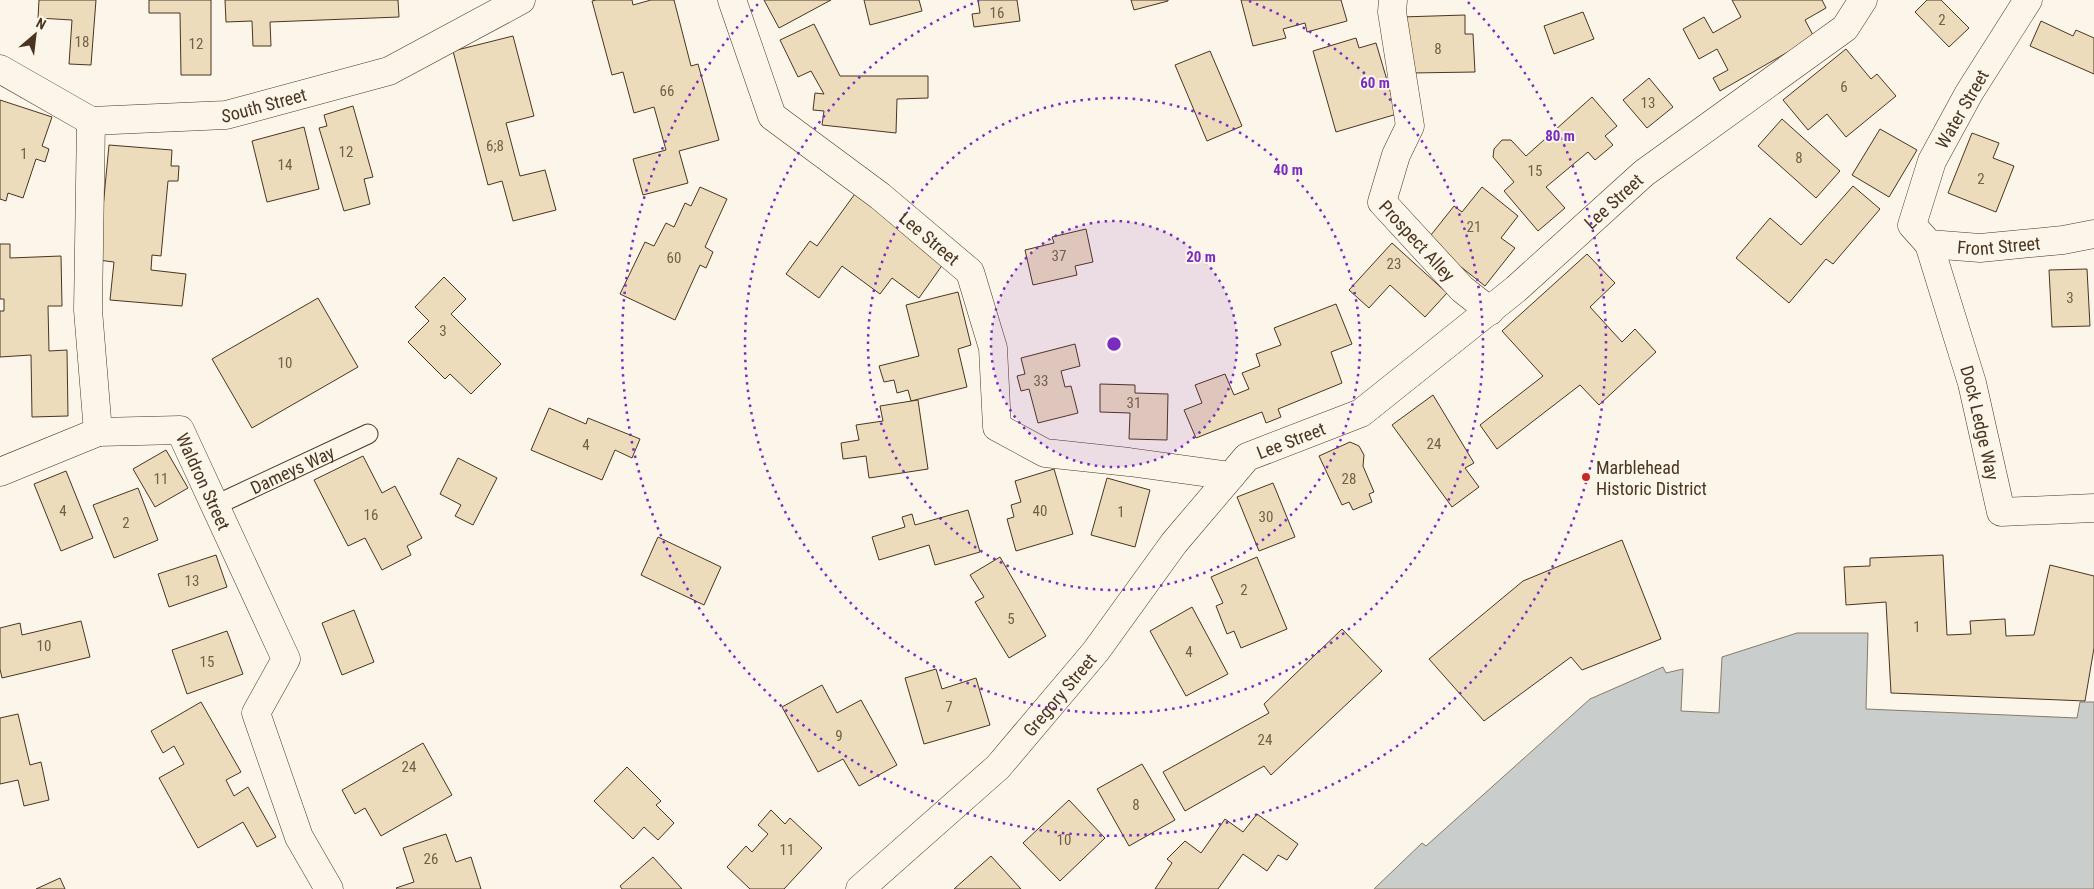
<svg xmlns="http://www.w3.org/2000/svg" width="2094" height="889" viewBox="0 0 2094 889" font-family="'Roboto Condensed',sans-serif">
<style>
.water{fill:#c9cecd;stroke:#887966}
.building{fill:#ecdcbc;stroke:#4a3520}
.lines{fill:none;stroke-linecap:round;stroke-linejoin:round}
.lane-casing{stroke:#4a3520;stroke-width:21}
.street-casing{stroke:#4a3520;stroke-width:29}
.secondary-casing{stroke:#4a3520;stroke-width:29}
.lane{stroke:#fbf6e9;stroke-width:19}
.street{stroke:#fbf6e9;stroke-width:28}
.secondary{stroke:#fbf6e9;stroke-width:28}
.ring{fill:none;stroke:#7b2cbf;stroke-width:2.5;stroke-dasharray:2.5 5}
.poi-dot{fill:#c62828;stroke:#fbf6e9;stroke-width:2}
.labels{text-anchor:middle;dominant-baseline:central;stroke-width:4;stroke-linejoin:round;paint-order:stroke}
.number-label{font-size:15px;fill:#725f47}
.street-label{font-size:18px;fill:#4a3520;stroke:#fbf6e9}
.poi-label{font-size:18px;fill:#4a3520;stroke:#fbf6e9;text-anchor:start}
.centre{fill:#7b2cbf;stroke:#fbf6e9;stroke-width:2.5}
.ring-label{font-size:15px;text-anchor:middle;font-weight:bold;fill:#7b2cbf;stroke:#fbf6e9;stroke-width:4;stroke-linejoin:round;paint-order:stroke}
</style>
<rect width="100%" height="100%" fill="#fbf6e9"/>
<path class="water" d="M1797 633H1868L1866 709 2077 718 2080 702H2094V889H1374L1422 843 1426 846 1590 699 1663 667 1666 673 1683 669 1681 711 1719 713 1722 657Z"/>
<g class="building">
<path d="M39 0H96L91 65 69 64 72 20 38 18Z"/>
<path d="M149 0H211V75H181L180 13H149Z"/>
<path d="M225 0H398L399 17 270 22 271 46H253L252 21 226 22Z"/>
<path d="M596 0H632L633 5 651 0H674L691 66 698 64 719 140 679 151 688 183 643 195 633 159 666 150 654 107 634 113 623 72 612 75 592 1Z"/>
<path d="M764 0H831L779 28Z"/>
<path d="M864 0H919L922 11 870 25Z"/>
<path d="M978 0H1017L1020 21 974 27 972 14 980 13Z"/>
<path d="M1131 0H1168V1L1134 10Z"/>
<path d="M1241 0H1341L1347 21 1307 32 1305 23 1283 29 1286 38 1253 46Z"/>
<path d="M1732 0H1822L1826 8 1805 20 1814 37 1720 91 1713 78 1728 70 1717 49 1699 59 1683 29 1704 17 1713 33 1741 17Z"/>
<path d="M1927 0H1941L1969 28 1949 47 1915 12Z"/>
<path d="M1583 12 1594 39 1554 54 1544 26Z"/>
<path d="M1465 15V34H1473L1475 72 1411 73 1401 17Z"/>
<path d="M2041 21 2073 36 2076 30 2094 38V74L2030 46Z"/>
<path d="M814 24 840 76H928V98L897 99 896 133 822 125 824 111 813 110 815 93 824 94 811 71 798 77 780 40Z"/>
<path d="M513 36 534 116 506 123 520 176 545 170 556 210 513 221 502 181 488 185 453 51Z"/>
<path d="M1356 38 1359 48 1376 43 1397 114 1336 132 1313 51Z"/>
<path d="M1846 49 1871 79 1877 74 1896 96 1846 137 1827 114 1808 130 1783 100Z"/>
<path d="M1210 51 1242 126 1207 141 1175 65Z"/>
<path d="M1649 78 1673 107 1647 128 1623 100Z"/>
<path d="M1592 97 1617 126 1605 136 1613 145 1595 160 1588 152 1546 187 1565 208 1538 231 1504 191 1514 182 1493 157 1494 149 1502 140H1511L1526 156Z"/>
<path d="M0 100 52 117 42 146 49 149 45 162 36 159 23 198 8 193 6 201 0 199Z"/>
<path d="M353 106 373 177 364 179 370 204 344 211 319 128 327 126 324 115Z"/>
<path d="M1782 119 1840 171 1816 198 1758 146Z"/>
<path d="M304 127 319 189 267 202 252 141Z"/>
<path d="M1880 129 1917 150 1889 197 1852 175Z"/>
<path d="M1972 133 1999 143 1993 158 2014 166 1996 212 1948 193Z"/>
<path d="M109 145 172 150 171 166H179L178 181H168L161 256 152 255 151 270 186 274 182 306 110 300 114 262 98 260Z"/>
<path d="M1853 186 1880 209 1833 264 1826 259 1789 303 1736 258 1770 218 1801 245Z"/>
<path d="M700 187 727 199 705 247 713 252 706 268 700 265 675 320 620 294 645 242 654 246 666 223 674 227 685 203 691 206Z"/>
<path d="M1482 187 1518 216 1501 238 1515 248 1485 286 1427 240 1454 206 1462 212Z"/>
<path d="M857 191 948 257 919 298 892 278 880 294 842 266 819 298 786 274 810 241 817 246Z"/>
<path d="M1086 229 1093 262 1075 266 1077 275 1033 285 1025 250 1054 243 1052 237Z"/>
<path d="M1392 243 1447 293 1425 317 1390 285 1369 308 1349 290Z"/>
<path d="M0 244H10V258L61 256 62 306H48L49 351 67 350 68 416 32 417 31 355 0 357V311H4V299H0Z"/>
<path d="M1587 254 1615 283 1590 307 1622 342 1635 329 1656 352 1599 405 1580 385 1497 449 1480 425 1543 376 1502 331Z"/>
<path d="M2087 269 2090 326 2052 327 2049 270Z"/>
<path d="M444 277 466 299 451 314 501 364 471 394 450 374 445 379 408 342 429 321 415 307Z"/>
<path d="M958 292 971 345 958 349 967 387 911 401 908 390 897 393 894 380 884 382 879 366 919 356 906 305Z"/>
<path d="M318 298 358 367 252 428 212 359Z"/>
<path d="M1336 304 1352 344 1331 352 1342 383 1278 409 1281 417 1266 423 1262 412 1196 438 1184 410 1202 403 1195 385 1225 374 1234 395 1249 389 1242 373 1260 366 1256 354 1281 345 1274 328Z"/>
<path d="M1075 344 1080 366 1061 371 1065 387 1071 386 1078 413 1038 423 1029 389 1021 391 1017 376 1025 374 1021 358Z"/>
<path d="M1100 384 1135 385V393L1168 394 1167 440 1129 439 1130 413 1100 412Z"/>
<path d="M1433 395 1474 463 1465 468 1479 487 1452 507 1392 425Z"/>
<path d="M918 400 928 469 869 478 866 456 843 459 841 443 859 440 856 425 883 421 880 406Z"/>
<path d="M549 408 586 424 588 418 640 439 632 458 615 450 602 480 531 450Z"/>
<path d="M1350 442 1359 446 1364 455 1363 466 1374 492 1369 494 1372 502 1353 510 1349 502 1342 505 1319 456Z"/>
<path d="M166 450 188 488 155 507 133 469Z"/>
<path d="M363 456 382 493 395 486 422 538 407 546 411 555 382 570 365 538 348 546 314 480Z"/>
<path d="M458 458 497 478 473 525 455 516 461 505 440 494Z"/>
<path d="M1054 469 1073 534 1016 551 1007 519 1014 517 1011 505 1021 502 1015 481Z"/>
<path d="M66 471 93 538 61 551 34 484Z"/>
<path d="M1107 478 1150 490 1135 547 1091 535Z"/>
<path d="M1273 483 1295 537 1259 551 1237 497Z"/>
<path d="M138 488 158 540 114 558 93 505Z"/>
<path d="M968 510 980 552 935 565 929 545 879 560 872 537 905 527 902 517 912 514 915 525Z"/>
<path d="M658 537 721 567 704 605 641 575Z"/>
<path d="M1622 540 1661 639 1582 670 1571 657 1484 721 1429 659 1523 581Z"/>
<path d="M216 555 227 587 169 607 158 574Z"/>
<path d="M1943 555 1947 635 1971 634 1970 621 2005 619 2006 636 2034 635 2050 565 2094 576V648L2085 701 1891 693 1886 602 1846 605 1844 567 1870 566V558Z"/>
<path d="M1000 557 1046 636 1009 658 975 602 984 597 970 575Z"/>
<path d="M1257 557 1287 629 1241 648 1234 631 1227 634 1216 606 1223 603 1211 577Z"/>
<path d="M1192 607 1228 674 1186 696 1150 631Z"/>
<path d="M354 610 374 662 342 675 322 623Z"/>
<path d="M81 621 90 657 2 678 0 669V628L20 623 22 635Z"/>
<path d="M1342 629 1382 671 1271 775 1264 766 1185 811 1163 772 1269 713 1264 704Z"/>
<path d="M227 631 243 674 187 694 172 650Z"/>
<path d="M936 669 942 689 976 678 990 725 924 744 905 678Z"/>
<path d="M822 685 837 713 861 700 897 765 859 786 843 759 818 772 782 707Z"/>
<path d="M201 702 241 772 226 780 234 796 248 787 276 837 257 847 243 822 198 848 159 778 184 764 174 746 163 753 151 731Z"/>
<path d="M18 714 30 765 41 762 49 800 24 806 18 780 0 784V718Z"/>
<path d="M423 743 452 795 381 836 365 808 355 814 342 790Z"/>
<path d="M1142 764 1175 820 1129 846 1097 789Z"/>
<path d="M627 767 661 801 656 805 674 823 658 840 644 827 633 839 594 801Z"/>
<path d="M1069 800 1105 838 1060 881 1023 843Z"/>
<path d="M771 810 785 824 790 818 822 848 784 889H750L727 867 746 846 752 852 768 834 758 825Z"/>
<path d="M1257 814 1298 844 1287 860 1278 855 1267 871 1243 854 1218 889H1155L1172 863 1167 859 1185 841 1201 853 1225 819 1243 832Z"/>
<path d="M446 834 456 862 471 857 481 889H397L396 888 414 882 403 848Z"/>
<path d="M991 856 1021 889H954Z"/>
<path d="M653 857 682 889H622L620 886Z"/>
<path d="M60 878 65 889H36Z"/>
</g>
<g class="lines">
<g class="lane-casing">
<g id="lane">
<path id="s1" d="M216 505 368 434"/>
</g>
</g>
<g class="street-casing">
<g id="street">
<path id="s2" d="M732 0 772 116 880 196 970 272 993 348 997 427 1045 453 1129 462 1231 476"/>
<path id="s3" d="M1393 0 1392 12 1410 126 1396 155 1382 202 1462 289 1490 311"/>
<path id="s4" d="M2028 0 1969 93 1932 161 1912 225 1929 244 1980 248 2063 240 2094 234"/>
<path id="s5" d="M0 69 91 121 226 115 389 71 521 0"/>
<path id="s6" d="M91 121 88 310 98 432 180 430 286 659 256 713 299 837 329 889"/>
<path id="s7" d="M1929 244 1972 383 2001 512 2094 508"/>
<path d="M0 472 98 432"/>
</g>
</g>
<g class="secondary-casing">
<g id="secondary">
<path id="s8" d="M860 889 998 767 1096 651 1174 543 1247 457 1361 413 1516 289 1644 173 1845 28 1863 0"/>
</g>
</g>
<use href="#lane" class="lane"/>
<use href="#street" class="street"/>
<use href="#secondary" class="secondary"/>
</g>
<circle cx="1114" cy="344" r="123" fill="#7b2cbf" fill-opacity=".12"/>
<g class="ring">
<circle cx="1114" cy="344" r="123"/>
<circle cx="1114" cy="344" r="246"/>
<path d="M1249 1A369 369 0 1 1 979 1"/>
<path d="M1468 2A492 492 0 1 1 760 2"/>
</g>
<circle class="poi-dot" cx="1586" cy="477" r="5"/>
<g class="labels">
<g class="number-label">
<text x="997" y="13">16</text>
<text x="1942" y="20">2</text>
<text x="82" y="42">18</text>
<text x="196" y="44">12</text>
<text x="1438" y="49">8</text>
<text x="1844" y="87">6</text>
<text x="667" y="91">66</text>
<text x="1648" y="103">13</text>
<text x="495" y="146">6;8</text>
<text x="346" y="152">12</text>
<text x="24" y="154">1</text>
<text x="1799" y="158">8</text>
<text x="285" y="165">14</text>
<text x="1535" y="171">15</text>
<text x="1981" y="179">2</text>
<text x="1474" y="227">21</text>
<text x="1059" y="256">37</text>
<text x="674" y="258">60</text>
<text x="1394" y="264">23</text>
<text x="2070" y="298">3</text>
<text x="443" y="331">3</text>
<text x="285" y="363">10</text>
<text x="1041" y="381">33</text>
<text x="1134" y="403">31</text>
<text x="1434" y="444">24</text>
<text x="586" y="445">4</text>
<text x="161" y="479">11</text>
<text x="1349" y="479">28</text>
<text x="63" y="511">4</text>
<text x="1040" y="511">40</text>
<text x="1121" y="512">1</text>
<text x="371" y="515">16</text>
<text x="1266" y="517">30</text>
<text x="126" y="523">2</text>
<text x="192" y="581">13</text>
<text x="1244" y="590">2</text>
<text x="1011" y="619">5</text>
<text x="1917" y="627">1</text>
<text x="44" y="646">10</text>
<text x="1189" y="652">4</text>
<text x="207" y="662">15</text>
<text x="949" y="707">7</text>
<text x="839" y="736">9</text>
<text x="1265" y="740">24</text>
<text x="409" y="767">24</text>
<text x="1136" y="805">8</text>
<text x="1064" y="840">10</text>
<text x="787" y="850">11</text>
<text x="431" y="859">26</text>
</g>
<g class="street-label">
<text stroke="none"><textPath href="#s5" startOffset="279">South Street</textPath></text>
<text transform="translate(1962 109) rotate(-60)">Water Street</text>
<text stroke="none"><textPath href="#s8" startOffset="1034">Lee Street</textPath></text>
<text stroke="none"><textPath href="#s2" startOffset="322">Lee Street</textPath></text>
<text stroke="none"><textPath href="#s3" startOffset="261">Prospect Alley</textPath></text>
<text stroke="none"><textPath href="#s4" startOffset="350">Front Street</textPath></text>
<text stroke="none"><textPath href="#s7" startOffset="186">Dock Ledge Way</textPath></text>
<text stroke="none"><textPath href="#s8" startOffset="629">Lee Street</textPath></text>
<text stroke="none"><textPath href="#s1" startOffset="84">Dameys Way</textPath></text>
<text stroke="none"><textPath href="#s6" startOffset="450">Waldron Street</textPath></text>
<text stroke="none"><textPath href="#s8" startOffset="279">Gregory Street</textPath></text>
</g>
<g class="poi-label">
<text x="1596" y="467">Marblehead<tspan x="1596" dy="21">Historic District</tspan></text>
</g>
</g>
<circle cx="1114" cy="344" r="8" class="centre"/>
<g class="ring-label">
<text x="1375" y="88">60 m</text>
<text x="1560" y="141">80 m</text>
<text x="1288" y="175">40 m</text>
<text x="1201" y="262">20 m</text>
</g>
<g transform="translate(35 35) rotate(28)" stroke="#fbf6e9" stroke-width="4" paint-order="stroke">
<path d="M0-4L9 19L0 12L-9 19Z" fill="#4a3520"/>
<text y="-8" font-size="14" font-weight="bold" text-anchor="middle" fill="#4a3520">N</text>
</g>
</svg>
